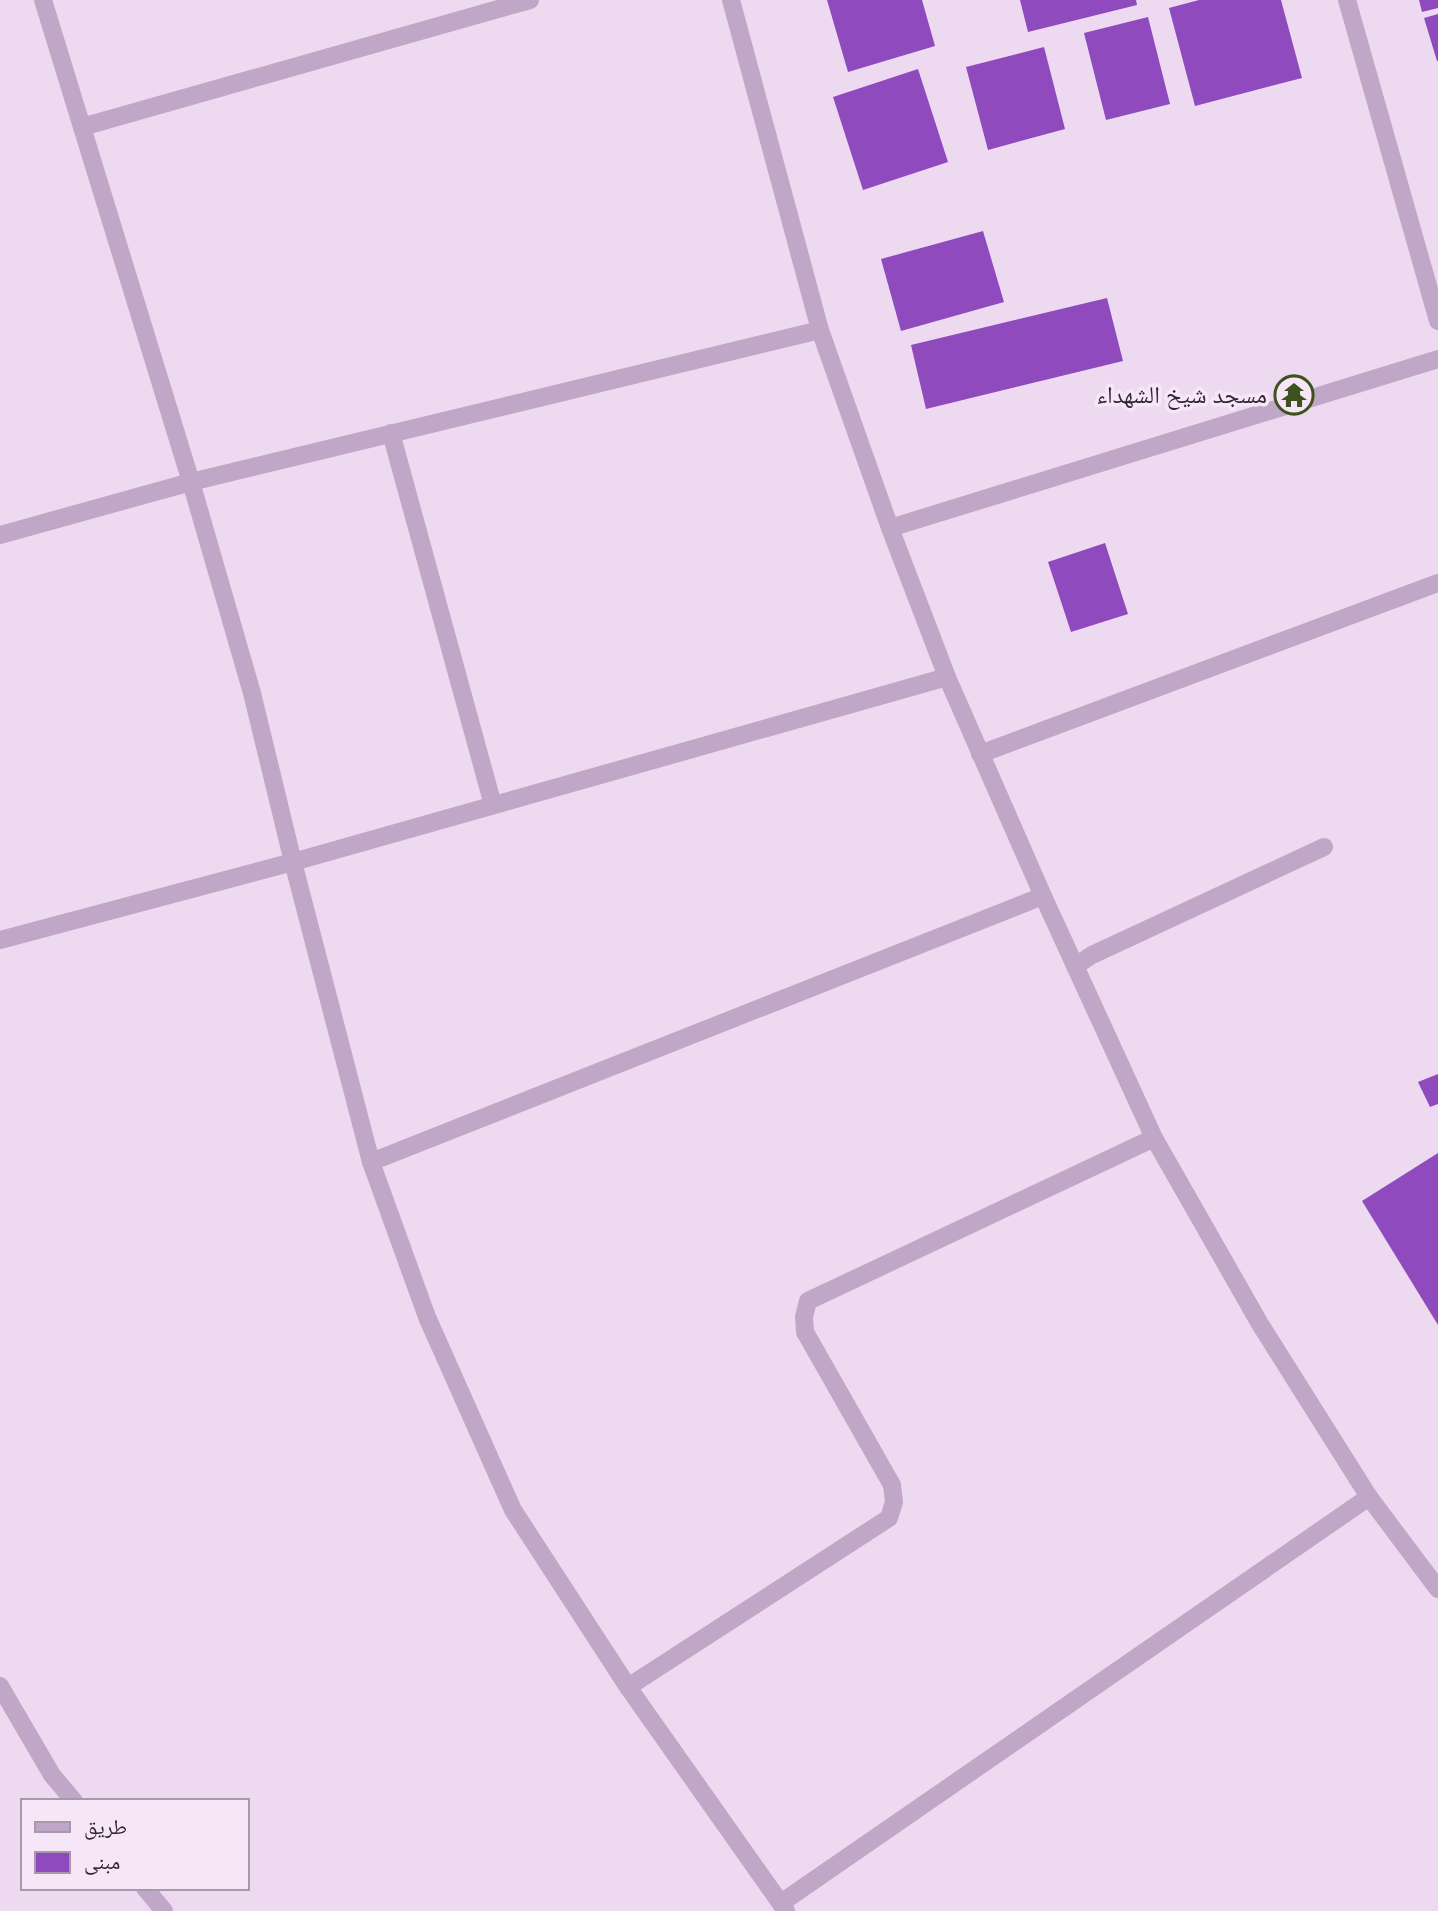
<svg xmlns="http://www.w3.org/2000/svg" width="1438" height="1911" viewBox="0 0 1438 1911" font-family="'Varela Round','Noto Naskh Arabic',sans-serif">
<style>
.building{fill:#8f4abe}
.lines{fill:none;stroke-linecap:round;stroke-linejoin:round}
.lane{stroke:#c1a7c7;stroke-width:18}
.street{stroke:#c1a7c7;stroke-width:18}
.labels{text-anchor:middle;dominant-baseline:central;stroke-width:7;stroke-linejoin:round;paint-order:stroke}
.poi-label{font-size:24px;fill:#2f2734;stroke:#f6e6f8;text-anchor:end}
</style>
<rect width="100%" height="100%" fill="#eddaf0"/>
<g class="building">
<path d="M827 0H922L935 46 848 72Z"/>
<path d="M1020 0H1136L1137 5 1028 32Z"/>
<path d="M1199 0H1281L1302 78 1195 106 1169 8Z"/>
<path d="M1419 0H1438V8L1422 12Z"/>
<path d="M1438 14V61H1437L1424 18Z"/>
<path d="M1148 17 1170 104 1106 120 1084 33Z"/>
<path d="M1044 47 1065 129 988 150 966 67Z"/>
<path d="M918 69 948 162 863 190 833 97Z"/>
<path d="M983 231 1004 302 901 331 881 259Z"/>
<path d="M1107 298 1123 361 926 409 911 345Z"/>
<path d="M1105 543 1128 614 1071 632 1048 562Z"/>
<path d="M1438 1074V1104L1430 1107 1418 1082Z"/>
<path d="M1438 1153V1325L1362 1201Z"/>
</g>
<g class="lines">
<path class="lane" d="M1075 966 1092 955 1324 847"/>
<g class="street">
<path d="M43 0 191 482 252 693 293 862 371 1162 427 1317 513 1510 628 1687 786 1911"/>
<path d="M731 0 820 330 890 528 947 677 1043 896 1154 1138 1260 1324 1369 1497 1438 1589"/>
<path d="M1347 0 1438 321"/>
<path d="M82 127 530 0"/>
<path d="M391 433 493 805"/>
<path d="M890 528 1438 359"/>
<path d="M0 535 191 482 820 330"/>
<path d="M980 754 1438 583"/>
<path d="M0 940 293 862 947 677"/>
<path d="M371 1162 1043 896"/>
<path d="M0 1686 52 1775 74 1801"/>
<path d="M628 1687 889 1518 894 1502 892 1485 805 1332 804 1317 808 1301 1154 1138"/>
<path d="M145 1888 164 1911"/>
<path d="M781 1903 1369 1497"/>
</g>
</g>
<defs>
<g id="temple-ring" transform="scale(2.0125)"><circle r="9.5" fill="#f6e6f8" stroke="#3d521f" stroke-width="1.5"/><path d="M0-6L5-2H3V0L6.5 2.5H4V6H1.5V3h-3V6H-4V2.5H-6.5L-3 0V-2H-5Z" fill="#3d521f"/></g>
</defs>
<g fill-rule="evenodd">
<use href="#temple-ring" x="1294" y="395"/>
</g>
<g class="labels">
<g class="poi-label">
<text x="1267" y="395">مسجد شيخ الشهداء</text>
</g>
</g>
<rect x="21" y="1799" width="228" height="91" fill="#f6e6f8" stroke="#a69aaa" stroke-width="2"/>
<rect x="35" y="1822" width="35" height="10" fill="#c1a7c7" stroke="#a69aaa" stroke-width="2"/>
<text x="84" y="1834" font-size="21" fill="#2f2734">طريق</text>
<rect x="35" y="1852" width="35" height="21" fill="#8f4abe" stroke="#a69aaa" stroke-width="2"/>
<text x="84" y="1869" font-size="21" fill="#2f2734">مبنى</text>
</svg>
